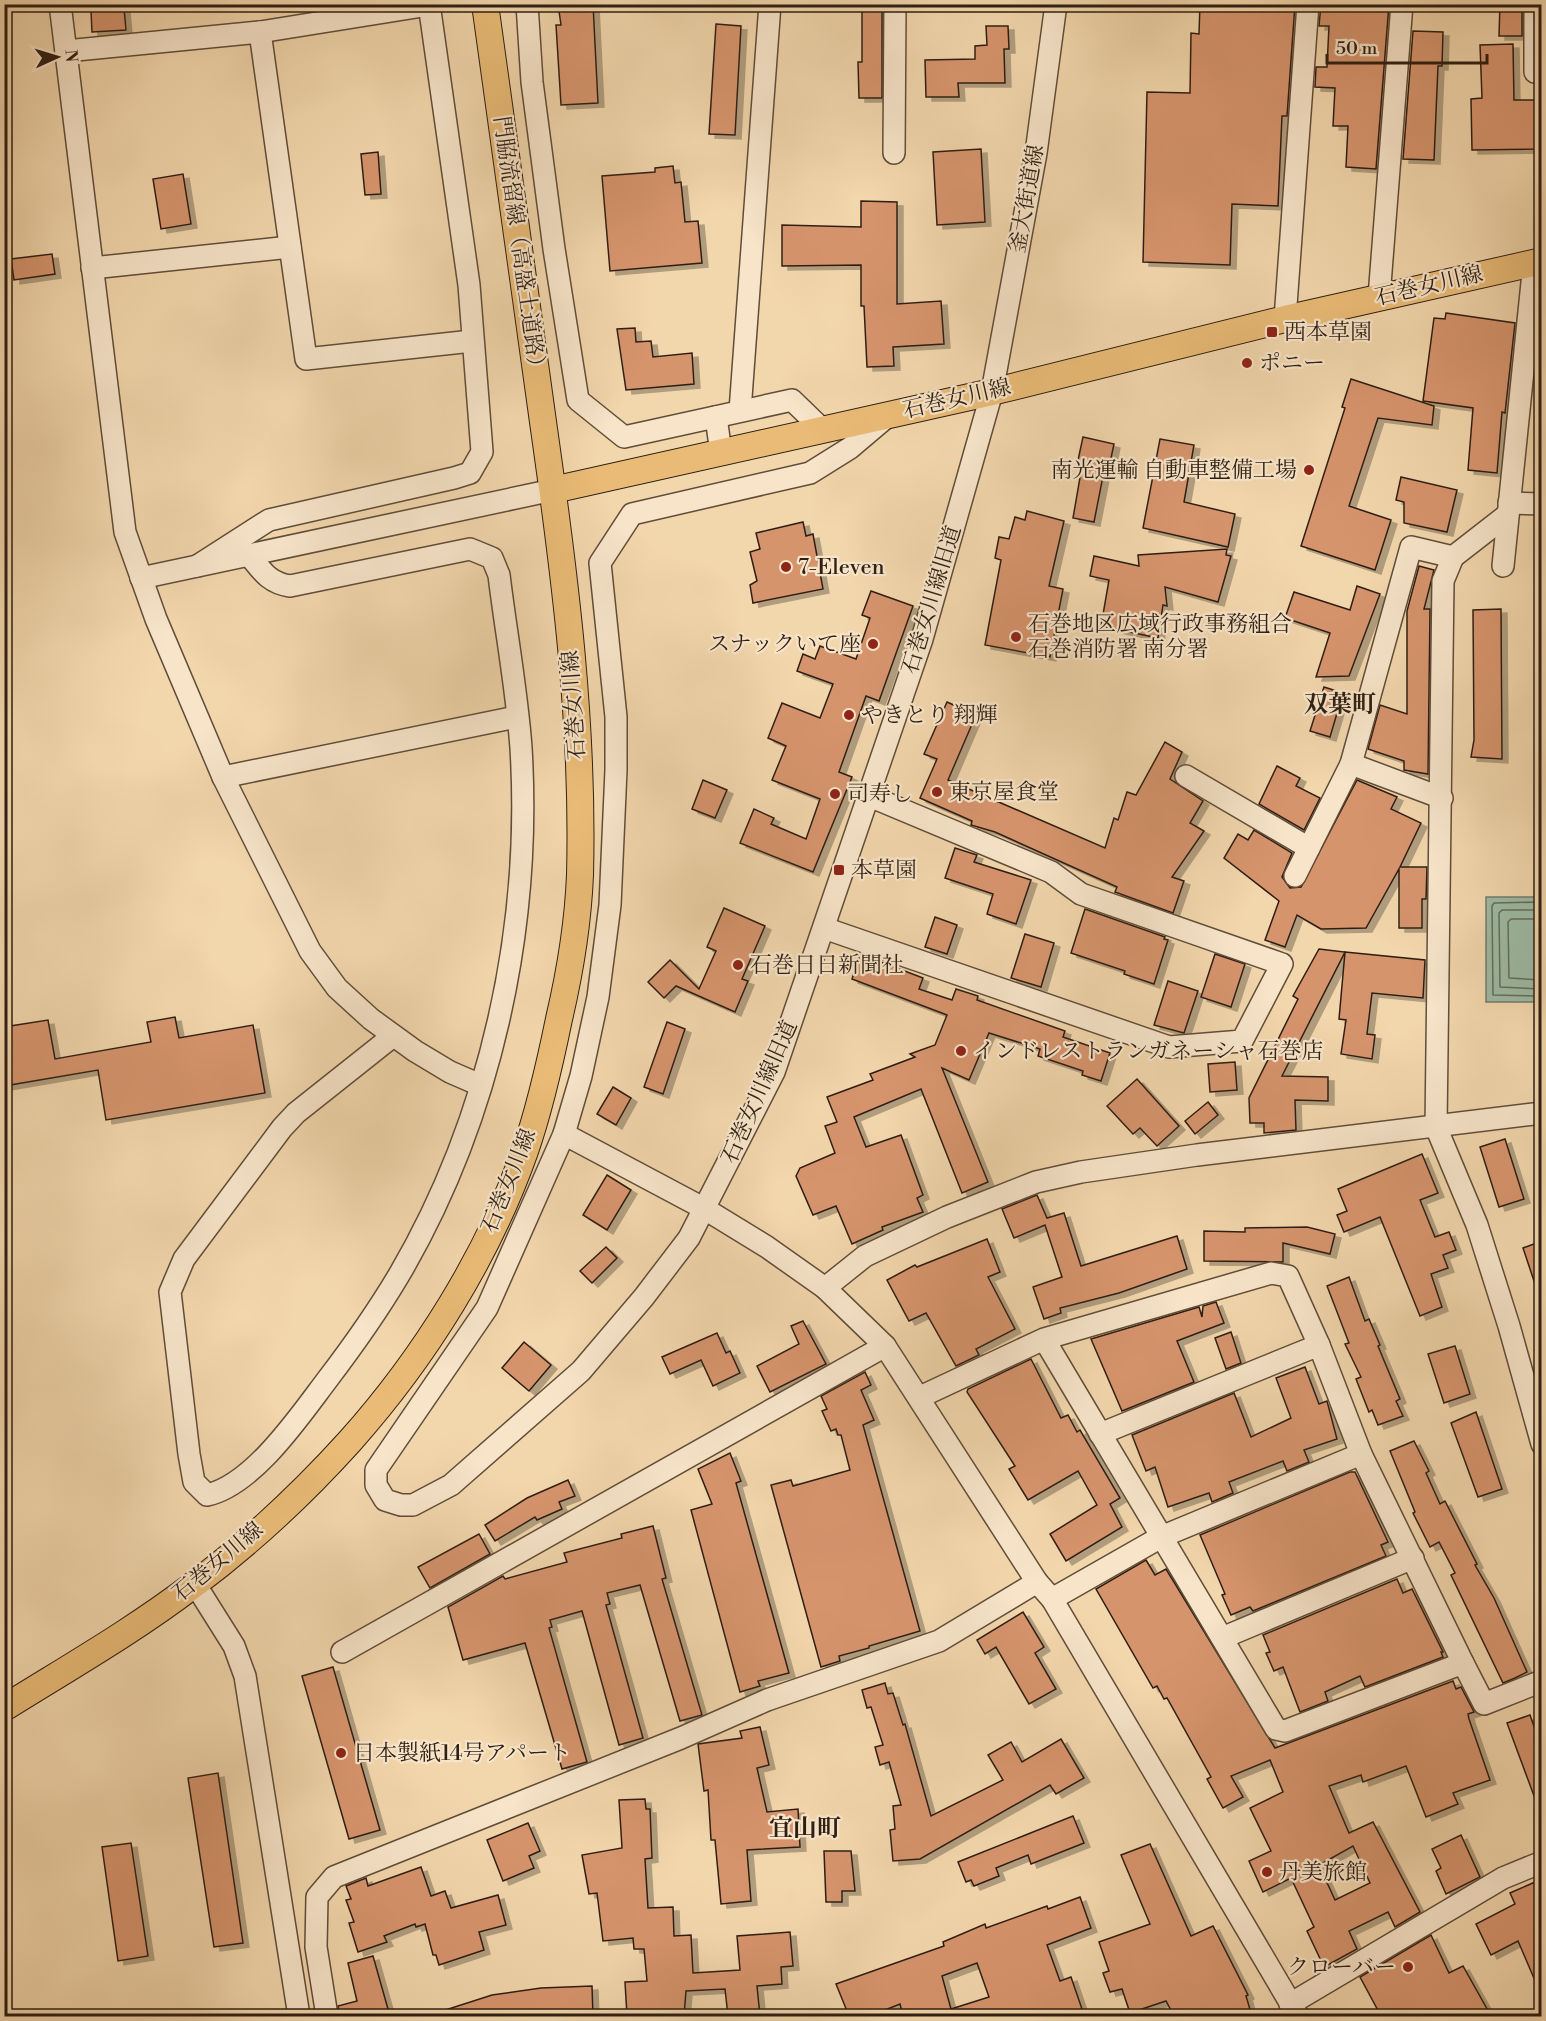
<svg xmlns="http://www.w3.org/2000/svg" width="1546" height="2021" viewBox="0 0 1546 2021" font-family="'Libre Bodoni','Noto Serif JP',serif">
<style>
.water{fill:#9cbaa5;stroke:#707c6b;stroke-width:1.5}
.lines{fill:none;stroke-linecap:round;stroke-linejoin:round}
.shore{stroke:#666c5c;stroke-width:1.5}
.building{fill:#d6946d;stroke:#2f1f13;stroke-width:1.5;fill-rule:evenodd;filter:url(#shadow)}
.minor-casing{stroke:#604d39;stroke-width:24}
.major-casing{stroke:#2f1f13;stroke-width:28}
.minor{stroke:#f7e4c9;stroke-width:21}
.major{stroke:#e9bb76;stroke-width:26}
.poi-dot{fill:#8f2418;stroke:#f7e4c9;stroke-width:2}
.labels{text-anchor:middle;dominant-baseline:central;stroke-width:4.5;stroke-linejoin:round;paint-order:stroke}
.street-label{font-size:22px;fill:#2f1f13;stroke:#f7e4c9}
.poi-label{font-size:22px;fill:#2f1f13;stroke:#f7e4c9;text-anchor:start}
.neighbourhood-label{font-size:24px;font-weight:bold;fill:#2f1f13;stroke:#f7e4c9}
</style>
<defs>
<filter id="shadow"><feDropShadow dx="6" dy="4" stdDeviation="0" flood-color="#0004"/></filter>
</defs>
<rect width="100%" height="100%" fill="#f2d6ac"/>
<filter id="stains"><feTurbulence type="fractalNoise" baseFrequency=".00333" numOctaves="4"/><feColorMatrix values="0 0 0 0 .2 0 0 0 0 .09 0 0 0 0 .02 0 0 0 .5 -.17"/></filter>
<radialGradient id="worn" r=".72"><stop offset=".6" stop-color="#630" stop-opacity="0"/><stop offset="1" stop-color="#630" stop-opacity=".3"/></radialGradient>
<rect class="water" x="1486" y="897" width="55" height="105"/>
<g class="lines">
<g class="shore">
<path d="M1542 902 1494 903 1492 906 1493 995 1542 996"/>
<path d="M1542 910H1502L1499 913 1500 987 1542 989"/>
<path d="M1542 919H1511L1508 922 1509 978 1542 980"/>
</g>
</g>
<g class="building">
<path d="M558 4H593L598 103 561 105 556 25H561Z"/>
<path d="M862 4H882V98H859L858 62H862Z"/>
<path d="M1200 4H1295L1287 116H1282L1278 206 1232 204 1230 265 1143 262 1147 92 1190 93 1191 33 1199 34Z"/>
<path d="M1321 4H1389L1376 169 1346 167 1348 126H1333L1335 88 1315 87 1316 67H1327L1329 26H1319Z"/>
<path d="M1500 4H1522V36H1499Z"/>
<path d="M124 8 126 30 92 32 91 11Z"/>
<path d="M716 24 741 26 735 135 709 134Z"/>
<path d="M986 26H1008L1009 49H1004L1005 83H958L959 97H926L925 60 975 59V46L987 45Z"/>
<path d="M1413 31 1443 32 1442 66H1438L1434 160 1403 159Z"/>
<path d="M1513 44 1514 100H1542V149L1472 150 1471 99 1482 98 1480 45Z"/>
<path d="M981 149 985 222 937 225 933 152Z"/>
<path d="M378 152 381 194 365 195 361 154Z"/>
<path d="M673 166 675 183 681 182 685 222 698 221 702 263 610 271 602 176 655 172V168Z"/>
<path d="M183 174 191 224 161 229 153 179Z"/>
<path d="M861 201 897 202V304L941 301 944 344 893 347 894 366 867 367 864 306H861V265L782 266V225L861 227Z"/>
<path d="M52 254 55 274 14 280 11 259Z"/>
<path d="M1446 313 1515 323 1505 413 1502 412 1497 473 1468 470 1473 408 1423 401 1434 318 1445 319Z"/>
<path d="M635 328 636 342 651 341 653 357 692 353 694 384 626 390 617 329Z"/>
<path d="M1351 379 1434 406 1432 425 1378 418 1349 506 1391 520 1375 570 1301 546 1345 408 1342 407Z"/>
<path d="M1083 437 1114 444 1108 472 1104 471 1094 522 1073 518 1082 466 1077 465Z"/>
<path d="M1160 439 1194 445 1184 502 1235 514 1228 547 1143 528Z"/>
<path d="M1401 477 1457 490 1447 532 1404 523V502L1396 500Z"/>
<path d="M1027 511 1064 521 1049 586 1063 589 1050 657 985 645 1001 560 995 558 999 537 1009 539 1015 517 1025 520Z"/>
<path d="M803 522 806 536 813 534 823 589 753 603 750 585 757 581 750 552 760 549 756 533Z"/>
<path d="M1227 549 1226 555 1231 556 1218 602 1165 587 1167 606 1163 605 1158 638 1101 626 1109 580 1090 576 1094 556 1139 566 1138 555Z"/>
<path d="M1419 566 1434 570 1424 609H1430L1428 774 1404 770V761L1368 749 1380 705 1407 714V611Z"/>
<path d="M1357 586 1380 594 1349 676 1316 677 1330 633 1285 618 1294 592 1350 610Z"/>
<path d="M871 591 913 606 879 701 866 696 839 772 852 777 813 872 740 843 754 809 774 818 771 824 806 839 820 799 772 780 786 746 768 738 782 703 820 718 833 684 797 671 803 654 815 659 820 646 856 659 870 618 862 615Z"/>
<path d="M1501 609 1502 759 1471 757 1474 740 1473 610Z"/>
<path d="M1324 687 1343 693 1330 737 1310 731Z"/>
<path d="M947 702 976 715 948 780 1105 848 1114 818 1118 820 1127 792 1136 795 1165 742 1182 752 1170 779 1203 801 1190 823 1204 831 1172 877 1184 881 1173 913 1115 892 1117 887 995 832 971 825 972 821 920 798 937 759 924 754Z"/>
<path d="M1277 766 1300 778 1296 786 1320 798 1304 830 1259 804Z"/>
<path d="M703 780 727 790 715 818 692 809Z"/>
<path d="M1357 780 1397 797 1391 809 1421 823 1400 867H1427L1426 899H1422V928H1399V869L1366 928 1321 929 1297 915 1285 947 1265 940 1279 901 1224 858 1238 834 1248 840 1254 830 1292 853 1282 877 1290 888 1301 887Z"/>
<path d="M955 848 977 855 974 862 1031 880 1016 924 987 914 993 894 945 878Z"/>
<path d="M724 908 765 926 742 979 748 981 735 1012 676 986 664 998 648 982 670 960 699 989 716 951 707 947Z"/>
<path d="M1085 909 1165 937 1164 939 1168 940 1154 984 1124 974 1125 971 1071 953Z"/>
<path d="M935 917 957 925 947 954 925 947Z"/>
<path d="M1025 934 1054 943 1041 987 1011 978Z"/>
<path d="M1319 949 1345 952 1282 1076 1328 1077V1101L1295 1100 1296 1130 1264 1133V1123H1250L1249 1098 1298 999 1293 996Z"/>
<path d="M1345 952 1425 960 1423 998 1372 993 1367 1034 1375 1035 1372 1059 1341 1054 1346 1020 1339 1019Z"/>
<path d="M860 954 923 978 919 989 952 1000 956 989 978 996 977 1000 1065 1031 1063 1037 1110 1053 1101 1081 1082 1075 1083 1071 1038 1056 1040 1049 989 1033 969 1080 942 1068 988 1182 962 1193 921 1089 854 1117 866 1147 901 1135 923 1195 917 1198 923 1212 882 1227 883 1230 852 1244 836 1206 813 1215 796 1176 800 1168 835 1153 825 1126 837 1122 827 1097 873 1080 870 1074 915 1057 910 1054 935 1045 947 1015 852 979Z"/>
<path d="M1215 954 1245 964 1231 1007 1201 997Z"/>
<path d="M1168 981 1198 991 1184 1033 1154 1025Z"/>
<path d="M175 1017 179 1038 253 1025 265 1093 106 1120 98 1070 4 1086V1027L48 1020 55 1059 151 1042 147 1022Z"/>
<path d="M667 1022 685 1029 663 1094 644 1087Z"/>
<path d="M1235 1062 1237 1090 1210 1092 1208 1064Z"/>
<path d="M1137 1079 1179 1126 1157 1146 1140 1128 1133 1134 1107 1106Z"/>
<path d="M613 1087 631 1098 616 1125 597 1114Z"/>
<path d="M1208 1102 1218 1115 1195 1134 1185 1121Z"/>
<path d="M1505 1139 1524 1199 1499 1207 1480 1147Z"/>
<path d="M1422 1154 1438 1193 1420 1200 1435 1237 1449 1232 1456 1250 1443 1255 1448 1268 1431 1274 1442 1307 1420 1316 1380 1217 1344 1232 1337 1215 1347 1211 1338 1189Z"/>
<path d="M607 1175 631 1190 607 1230 583 1215Z"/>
<path d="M1037 1195 1047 1218 1064 1213 1081 1266 1177 1236 1187 1269 1119 1293 1060 1308 1061 1313 1044 1319 1033 1287 1062 1277 1045 1225 1014 1238 1002 1209Z"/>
<path d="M1307 1227 1335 1234 1330 1254 1283 1243V1262L1204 1261V1231L1245 1232V1228Z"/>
<path d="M987 1239 1000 1272 988 1277 1015 1329 976 1349 979 1355 956 1366 926 1313 909 1321 887 1280 915 1265 917 1267Z"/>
<path d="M1542 1241V1293H1538L1523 1248Z"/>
<path d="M606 1247 617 1258 592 1283 580 1271Z"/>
<path d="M1349 1277 1365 1321 1369 1319 1380 1345 1378 1346 1400 1399 1396 1401 1403 1416 1378 1425 1372 1410 1369 1412 1356 1379 1361 1377 1345 1344 1349 1343 1327 1286Z"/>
<path d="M1216 1302 1224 1323 1177 1341 1194 1382 1122 1411 1091 1339 1199 1307 1202 1317 1203 1306Z"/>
<path d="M803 1321 826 1364 770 1392 757 1366 799 1344 791 1326Z"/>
<path d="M1231 1332 1241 1363 1226 1369 1215 1338Z"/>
<path d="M717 1333 726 1353 730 1351 740 1373 713 1386 701 1360 670 1374 662 1357Z"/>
<path d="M524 1342 551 1365 529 1391 502 1368Z"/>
<path d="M1455 1346 1470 1394 1444 1403 1428 1354Z"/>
<path d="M1031 1359 1061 1418 1068 1415 1077 1432 1080 1430 1120 1498 1110 1504 1122 1527 1066 1561 1050 1534 1097 1505 1078 1471 1028 1500 1009 1469 1015 1466 967 1392 968 1389Z"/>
<path d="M1305 1367 1319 1404 1327 1401 1337 1439 1304 1450 1309 1462 1287 1471 1283 1461 1229 1482 1233 1493 1212 1502 1209 1493 1168 1507 1155 1467 1146 1471 1132 1435 1234 1393 1251 1437 1291 1418 1276 1378Z"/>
<path d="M865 1372 871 1385 861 1390 874 1420 863 1425 920 1631 869 1646V1648L839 1656 840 1661 821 1667 771 1485 791 1480 793 1486 850 1470 841 1435H838L836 1429 831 1431 822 1411 827 1409 821 1396Z"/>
<path d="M1476 1412 1502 1489 1478 1497 1451 1423Z"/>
<path d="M1414 1441 1429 1471 1426 1473 1440 1504 1445 1501 1477 1564 1475 1565 1494 1598 1527 1672 1515 1678 1503 1683 1451 1575 1455 1573 1439 1542 1430 1547 1413 1513 1415 1512 1390 1451Z"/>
<path d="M730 1453 741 1481 736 1483 789 1673 758 1681 760 1686 740 1692 691 1510 712 1504 698 1469Z"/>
<path d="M1350 1472H1355L1388 1542 1381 1545 1386 1556 1253 1611 1250 1607 1231 1615 1222 1595 1225 1594 1200 1535Z"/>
<path d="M568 1480 575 1496 559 1502 562 1509 537 1520 535 1517 495 1541 485 1525 527 1498Z"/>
<path d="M653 1526 666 1578 662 1579 702 1715 680 1721 640 1585 607 1593 610 1604 606 1605 643 1738 619 1745 582 1611 550 1620 552 1627 549 1628 587 1762 562 1769 525 1643 463 1660 448 1607 503 1576 505 1579 567 1562 564 1553 622 1538 621 1534Z"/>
<path d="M479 1534 490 1554 430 1588 418 1567Z"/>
<path d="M1146 1560 1155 1575 1166 1569 1275 1748 1453 1681 1456 1689 1461 1687 1474 1712 1468 1714 1469 1719 1490 1780 1453 1793 1458 1804 1426 1817 1406 1766 1363 1782 1361 1775 1329 1786 1349 1833 1373 1822 1420 1912 1395 1927 1388 1912 1349 1931 1357 1949 1324 1967 1307 1931 1314 1927 1291 1878 1263 1892 1249 1861 1271 1851 1250 1808 1283 1792 1270 1760 1231 1776 1243 1797 1223 1808 1207 1779 1211 1777 1167 1698 1164 1699 1157 1686 1153 1688 1096 1589ZM1353 1846 1370 1883 1335 1900 1319 1865Z"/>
<path d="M1397 1579 1403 1593 1412 1589 1443 1652H1441L1443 1657 1365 1687 1360 1676 1325 1692 1328 1701 1300 1712 1283 1667 1274 1671 1266 1653 1270 1652 1263 1635Z"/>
<path d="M1023 1612 1044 1647 1035 1653 1056 1689 1029 1704 996 1647 985 1654 977 1640Z"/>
<path d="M333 1667 380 1830 349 1839 302 1676Z"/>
<path d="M885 1683 888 1694 893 1693 903 1725 905 1724 931 1816 1003 1780 988 1755 1011 1742 1022 1762 1061 1739 1084 1778 1056 1794 1050 1785 920 1859 893 1861 890 1830 895 1829 893 1806 901 1805 889 1762 880 1765 875 1747 883 1745 871 1707 867 1708 862 1690Z"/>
<path d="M1530 1715 1537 1735 1542 1733 1540 1812 1507 1723Z"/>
<path d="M760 1727 769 1765 757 1768 767 1812 798 1809 800 1847 747 1850 751 1901 721 1904 715 1840H711L708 1790 704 1791 698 1744 742 1738 740 1731Z"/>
<path d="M218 1773 243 1943 214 1947 188 1778Z"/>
<path d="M645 1799 646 1809H650L652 1858 645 1859 648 1908 673 1907 674 1936 691 1935 693 1973 740 1970 737 1936 790 1932 793 1966 781 1967 782 1984 757 1986 760 2016H728L725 1989 686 1991 684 2016H627L625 1982 647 1981 644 1949H634L633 1938 603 1941 597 1893 589 1894 582 1855 622 1848 619 1800Z"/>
<path d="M1073 1816 1084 1843 1031 1864 1028 1855 996 1868 999 1876 974 1886 971 1880 966 1882 958 1862Z"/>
<path d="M528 1823 540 1851 529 1856 534 1868 503 1881 487 1840Z"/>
<path d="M1461 1835 1480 1877 1446 1894 1436 1871 1441 1868 1432 1849Z"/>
<path d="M131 1843 148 1956 118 1961 102 1847Z"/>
<path d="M1150 1844 1191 1936 1213 1926 1248 1995 1246 1996 1252 2016H1174L1166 2001 1130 2013 1122 1989 1110 1992 1103 1973 1109 1971 1099 1942 1150 1924 1121 1855Z"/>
<path d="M824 1851H851L855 1891H842V1902H826Z"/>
<path d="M421 1867 431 1896 445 1891 451 1908 498 1895 506 1925 479 1932 484 1950 439 1965 436 1955H433L425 1924 416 1927 415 1924 384 1936 387 1942 358 1952 349 1923 354 1922 346 1900 351 1899 346 1886 366 1878 368 1886Z"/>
<path d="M1542 1879V1997L1518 1941 1491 1955 1476 1924 1515 1904 1510 1893Z"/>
<path d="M1080 1897 1091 1928 1047 1945 1060 1981 1071 1977 1082 2009 1063 2016H903L900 2004 870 2016H849L836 1984 944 1946 943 1942 985 1924 986 1928 1047 1906 1048 1909ZM977 1963 989 1997 951 2009 942 1976Z"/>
<path d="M1431 1935 1449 1973 1463 1966 1491 2016H1381L1360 1977Z"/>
<path d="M373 1956 390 2016H339L338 2006 357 2001 348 1963Z"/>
<path d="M592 1986 593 2016H437L436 2013 492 1995 541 1988Z"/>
</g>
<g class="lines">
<g class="minor-casing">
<g id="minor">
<path d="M60 4 125 532 156 619 223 777 310 951 337 988 371 1019 415 1051 450 1072 480 1085"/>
<path d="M527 4 532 82 554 249 578 400 624 437 792 400 823 430"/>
<path d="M1535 4V72H1542"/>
<path d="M260 32 306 359 472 341"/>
<path d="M66 51 260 32 429 5"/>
<path d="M894 153 895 4"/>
<path d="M92 268 290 247"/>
<path d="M1379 297 1402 4"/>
<path d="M1285 319 1308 4"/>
<path d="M740 411 770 4"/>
<path d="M889 415 850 448 810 473 632 514 600 563 616 717V770L610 905 598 997 581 1076 564 1134 487 1308 376 1470V1485L385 1500 401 1505H413L451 1485 581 1371 644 1297 689 1238 774 1072 922 639 992 392 1036 153 1056 4"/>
<path d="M716 417 721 453"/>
<path d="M1509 503 1542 504"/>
<path d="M1507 515 1453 557 1443 581 1436 1127 1477 1225 1509 1326 1542 1444"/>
<path d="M249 555C262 571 269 583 290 586L470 549 492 558 499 575C506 633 517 691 521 748 532 928 491 1118 399 1275 377 1312 353 1346 327 1380 299 1417 253 1485 207 1495L194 1482 189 1454 170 1292 184 1259 282 1128 296 1113 393 1036"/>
<path d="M197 566 269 520 454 478 470 473 482 452 469 285 429 4"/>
<path d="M1503 566 1534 263"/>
<path d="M141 578 553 490"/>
<path d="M1351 764 1442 798"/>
<path d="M1186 776 1309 848"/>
<path d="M223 777 516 717"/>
<path d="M1295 876 1351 764 1411 547 1453 557"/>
<path d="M824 928 1169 1047 1242 1041 1282 964 1081 894 1051 872 867 795"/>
<path d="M564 1134 705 1209 767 1247 825 1288 885 1346 1037 1582 1052 1599 1298 2016"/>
<path d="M825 1288 865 1256 947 1217 1036 1182 1081 1172 1197 1155 1542 1113"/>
<path d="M920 1397 1044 1339 1271 1273 1288 1276 1319 1345 1361 1454 1463 1663 1285 1731 1276 1729 1044 1339"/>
<path d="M1100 1434 1319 1345"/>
<path d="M195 1584 234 1646 245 1676 299 2016"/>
<path d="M1052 1599 1161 1537 1361 1454"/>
<path d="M1222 1638 1413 1558"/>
<path d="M342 1652 885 1346"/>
<path d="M1463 1663 1484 1704 1542 1681"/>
<path d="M1290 2004 1503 1878 1542 1862"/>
<path d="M327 2016 316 1947 317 1897 334 1877 681 1738 767 1700 939 1641 1037 1582"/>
</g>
</g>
<g class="major-casing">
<g id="major">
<path d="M553 490 992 392 1285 319 1542 261"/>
<path d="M4 1708C68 1668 133 1631 192 1586 247 1545 304 1492 350 1441 424 1358 488 1256 525 1151 540 1108 550 1063 559 1019 570 972 578 923 580 875 584 725 565 577 544 429 524 287 505 146 485 4"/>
</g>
</g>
<use href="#minor" class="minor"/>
<use href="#major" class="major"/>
</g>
<g class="poi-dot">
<rect x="1266" y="326" width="12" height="12" rx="3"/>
<circle cx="1247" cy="363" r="6"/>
<circle cx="1309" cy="470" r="6"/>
<circle cx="786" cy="567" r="6"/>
<circle cx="1016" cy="637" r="6"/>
<circle cx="873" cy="644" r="6"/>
<circle cx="849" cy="715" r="6"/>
<circle cx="937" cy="792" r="6"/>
<circle cx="835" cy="794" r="6"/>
<rect x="833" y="864" width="12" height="12" rx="3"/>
<circle cx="738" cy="965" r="6"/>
<circle cx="961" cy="1051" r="6"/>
<circle cx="341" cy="1753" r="6"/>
<circle cx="1267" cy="1872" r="6"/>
<circle cx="1408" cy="1967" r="6"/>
</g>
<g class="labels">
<g class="street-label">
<text transform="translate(1027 199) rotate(-80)">釜大街道線</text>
<text transform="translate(519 247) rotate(82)">門脇流留線（高盛土道路）</text>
<text transform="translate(1429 286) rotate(-13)">石巻女川線</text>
<text transform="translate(957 399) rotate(-13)">石巻女川線</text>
<text transform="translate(932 600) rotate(-73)">石巻女川線旧道</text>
<text transform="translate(574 705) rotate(-94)">石巻女川線</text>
<text transform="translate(760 1092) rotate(-66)">石巻女川線旧道</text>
<text transform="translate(509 1181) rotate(-68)">石巻女川線</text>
<text transform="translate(218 1562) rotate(-40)">石巻女川線</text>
</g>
<g class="poi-label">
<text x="1284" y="332">西本草園</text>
<text x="1259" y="363">ポニー</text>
<text x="1297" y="470" text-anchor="end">南光運輸 自動車整備工場</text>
<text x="798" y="567">7-Eleven</text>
<text x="1028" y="624">石巻地区広域行政事務組合<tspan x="1028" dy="25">石巻消防署 南分署</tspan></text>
<text x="861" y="644" text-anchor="end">スナックいて座</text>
<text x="861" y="715">やきとり 翔輝</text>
<text x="949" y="792">東京屋食堂</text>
<text x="847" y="794">司寿し</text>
<text x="851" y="870">本草園</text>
<text x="750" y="965">石巻日日新聞社</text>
<text x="973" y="1051">インドレストランガネーシャ石巻店</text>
<text x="353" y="1753">日本製紙14号アパート</text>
<text x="1279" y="1872">丹美旅館</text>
<text x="1396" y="1967" text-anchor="end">クローバー</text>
</g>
<g class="neighbourhood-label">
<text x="1340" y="705">双葉町</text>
<text x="805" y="1829">宜山町</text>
</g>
</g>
<rect width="1546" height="2021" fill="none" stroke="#f2d6ac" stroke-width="24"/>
<rect x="6" y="6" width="1534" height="2009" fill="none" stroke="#2f1f13" stroke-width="3"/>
<rect x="12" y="12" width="1522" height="1997" fill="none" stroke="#2f1f13" stroke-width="1.5"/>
<g transform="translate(57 57) rotate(86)" stroke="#f7e4c9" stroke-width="4.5" paint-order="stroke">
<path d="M0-4.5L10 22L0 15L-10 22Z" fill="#2f1f13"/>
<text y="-9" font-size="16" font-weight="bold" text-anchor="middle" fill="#2f1f13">N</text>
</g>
<path d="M1327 54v9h160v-9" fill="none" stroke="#2f1f13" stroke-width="3"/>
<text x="1336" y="54" font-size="18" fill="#2f1f13" stroke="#f7e4c9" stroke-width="4.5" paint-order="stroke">50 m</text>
<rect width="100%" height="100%" filter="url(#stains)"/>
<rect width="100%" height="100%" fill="url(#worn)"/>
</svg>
